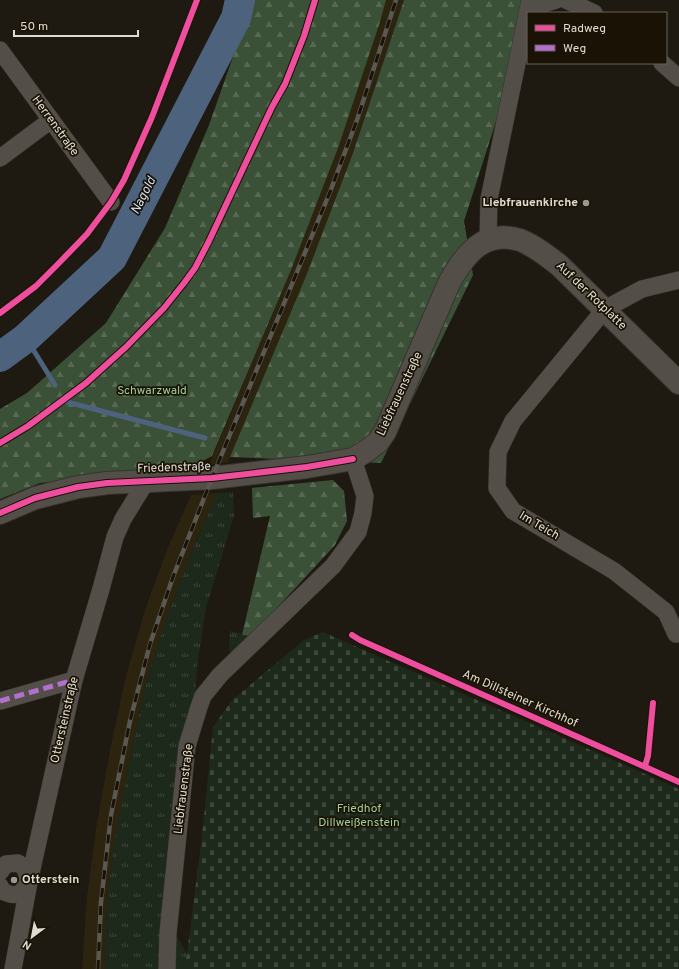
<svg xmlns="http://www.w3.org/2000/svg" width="679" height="969" viewBox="0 0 679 969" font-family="Overpass,sans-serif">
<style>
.built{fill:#2d240f}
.grass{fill:url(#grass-tufts)}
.forest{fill:url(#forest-firs)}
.cemetery{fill:url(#cemetery-stones)}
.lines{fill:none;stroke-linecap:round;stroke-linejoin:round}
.stream{stroke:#4d627d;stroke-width:5}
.river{stroke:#4d627d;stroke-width:30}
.street-casing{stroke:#37342e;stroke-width:18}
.secondary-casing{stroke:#37342e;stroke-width:24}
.street{stroke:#534f48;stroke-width:17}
.secondary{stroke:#534f48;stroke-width:22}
.rail-casing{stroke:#5a5853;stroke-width:4.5}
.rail{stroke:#1a1305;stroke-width:3;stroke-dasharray:9;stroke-linecap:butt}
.quiet{stroke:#b36fd0;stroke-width:5;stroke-dasharray:10 5;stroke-linecap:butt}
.cycleway-casing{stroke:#1a1305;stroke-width:8}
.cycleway{stroke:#ef4d9e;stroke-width:6}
.poi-dot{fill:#9c988f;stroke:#1a1305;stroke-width:1.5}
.labels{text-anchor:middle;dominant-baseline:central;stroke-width:3.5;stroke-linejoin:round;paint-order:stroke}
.street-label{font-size:12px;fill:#e0dcd2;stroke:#1a1305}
.poi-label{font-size:12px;font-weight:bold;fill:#e0dcd2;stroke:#1a1305;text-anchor:end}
.park-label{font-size:12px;fill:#9ecd99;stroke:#1a1305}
.water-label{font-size:13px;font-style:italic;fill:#cfdff5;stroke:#1a1305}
</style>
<defs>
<pattern id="grass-tufts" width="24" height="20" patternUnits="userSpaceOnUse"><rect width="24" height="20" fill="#1d291b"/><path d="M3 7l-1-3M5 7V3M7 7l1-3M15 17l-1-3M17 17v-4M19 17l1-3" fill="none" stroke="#3e473b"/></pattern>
<pattern id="forest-firs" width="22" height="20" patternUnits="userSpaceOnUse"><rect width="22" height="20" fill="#3b5137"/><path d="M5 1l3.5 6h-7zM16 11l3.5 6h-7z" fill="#576953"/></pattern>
<pattern id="cemetery-stones" width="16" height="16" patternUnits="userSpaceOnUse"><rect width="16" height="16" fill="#1d291b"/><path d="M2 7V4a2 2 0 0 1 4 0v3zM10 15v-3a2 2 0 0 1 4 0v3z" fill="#3e473b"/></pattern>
</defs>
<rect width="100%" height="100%" fill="#1e1a12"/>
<g class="built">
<path d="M386 0H404L353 153 306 276 228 462 209 465 291 270 338 148 380 22Z"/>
<path d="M217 493 188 561 166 619 146 684 131 752 116 835 107 899 105 969H82L87 897 96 829 111 745 126 676 145 610 167 550 191 495Z"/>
</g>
<g class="grass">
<path d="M233 492 234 516 206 608 197 667 192 753 175 933 187 954 182 969H105L107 899 115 839 131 752 146 684 166 619 188 561 217 493Z"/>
<path d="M230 631 251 636 233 652H229Z"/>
</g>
<g class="forest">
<path d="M253 0H386L380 22 338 148 291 270 212 456 186 470 40 483 0 499V409L27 393 106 323 165 228 209 125Z"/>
<path d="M404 0H535L464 221 473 275 381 463 230 457 306 276 353 153Z"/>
<path d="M333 480 344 491 347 521 335 545 251 636 242 635 270 516 253 518 252 488Z"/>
</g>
<path class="cemetery" d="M323 632 679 789V969H182L187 954 202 836 213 727 232 700 304 640Z"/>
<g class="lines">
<g class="stream">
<path d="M26 338 55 385"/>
<path d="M67 402 205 438"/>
</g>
<path class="river" d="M0 357 26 338 112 258 236 18 240 0"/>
<g class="street-casing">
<g id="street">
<path d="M566 0 594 13"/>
<path d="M529 8 556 0"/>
<path d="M0 50 111 202"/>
<path d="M662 63 679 78"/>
<path d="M0 158 51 120"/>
<path d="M488 240 489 199 530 0"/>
<path d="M676 634 666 612 614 571 513 511 497 488 498 452 513 421 605 309 642 289 679 280"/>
<path d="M0 701 74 680"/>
<path d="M0 872 6 864 18 863 25 868 29 882C20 895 17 898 2 891L0 886"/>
<path d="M13 969 29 882 74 680 101 589 115 537 123 519 147 480"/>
<path d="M167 969 168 933 187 746 199 707 203 696 220 675 333 566 358 532 363 513 365 496 353 459"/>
</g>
</g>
<g class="secondary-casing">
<path id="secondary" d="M0 513 35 498 78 487 107 483 212 478 307 467 353 459 368 450 378 442 385 432 449 283C465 254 484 229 520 240 534 245 547 256 559 265L679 383"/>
</g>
<use href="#street" class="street"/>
<use href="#secondary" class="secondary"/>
<g class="rail-casing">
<path id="rail" d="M98 969 101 902 111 815 130 721 150 644 173 577 212 478 330 192 357 120 396 0"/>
</g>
<use href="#rail" class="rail"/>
<path class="quiet" d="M0 701 74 680"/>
<g class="cycleway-casing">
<g id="cycleway">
<path d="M0 313 36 286 58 264 87 234 111 202 124 180 152 117 197 0"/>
<path d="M0 443 28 426 86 383 126 347 164 308 184 283 195 268 209 241 272 107 285 84 304 36 315 0"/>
<path d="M0 513 35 498 78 487 107 483 212 478 307 467 353 459"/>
<path d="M352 635 360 640 679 782"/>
<path d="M645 766 648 756 653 703"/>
</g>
</g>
<use href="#cycleway" class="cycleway"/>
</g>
<g class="poi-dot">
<circle cx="586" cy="203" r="4"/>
<circle cx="14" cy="880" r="4"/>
</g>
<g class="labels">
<g class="street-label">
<text transform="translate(55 126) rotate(54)">Herrenstraße</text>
<text transform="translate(591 296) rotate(44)">Auf der Rotplatte</text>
<text transform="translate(400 394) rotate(-65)">Liebfrauenstraße</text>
<text transform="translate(174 468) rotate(-2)">Friedenstraße</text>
<text transform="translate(539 526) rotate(30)">Im Teich</text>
<text transform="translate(520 699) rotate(24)">Am Dillsteiner Kirchhof</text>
<text transform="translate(65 720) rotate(-77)">Ottersteinstraße</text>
<text transform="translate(184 789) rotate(-83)">Liebfrauenstraße</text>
</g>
<g class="poi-label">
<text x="578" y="203">Liebfrauenkirche</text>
<text x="22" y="880" text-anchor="start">Otterstein</text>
</g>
<g class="park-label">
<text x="152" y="391">Schwarzwald</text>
<text x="359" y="809">Friedhof<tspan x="359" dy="14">Dillweißenstein</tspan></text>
</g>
<g class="water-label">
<text transform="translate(144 196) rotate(-63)">Nagold</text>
</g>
</g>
<rect x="527" y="12" width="140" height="52" fill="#1a1305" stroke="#696357"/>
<rect x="535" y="25" width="20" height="6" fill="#ef4d9e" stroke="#696357"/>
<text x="563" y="32" font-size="12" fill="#e0dcd2">Radweg</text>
<rect x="535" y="45" width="20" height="6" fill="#b36fd0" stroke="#696357"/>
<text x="563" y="52" font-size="12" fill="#e0dcd2">Weg</text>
<g transform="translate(32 937) rotate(212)" stroke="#1a1305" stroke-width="3" paint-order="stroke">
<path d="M0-3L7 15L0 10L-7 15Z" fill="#e0dcd2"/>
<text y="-6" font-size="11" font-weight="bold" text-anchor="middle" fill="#e0dcd2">N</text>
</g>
<path d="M14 30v6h124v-6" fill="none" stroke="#e0dcd2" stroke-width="2"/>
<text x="20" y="30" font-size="12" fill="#e0dcd2" stroke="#1a1305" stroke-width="3" paint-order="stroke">50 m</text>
</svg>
